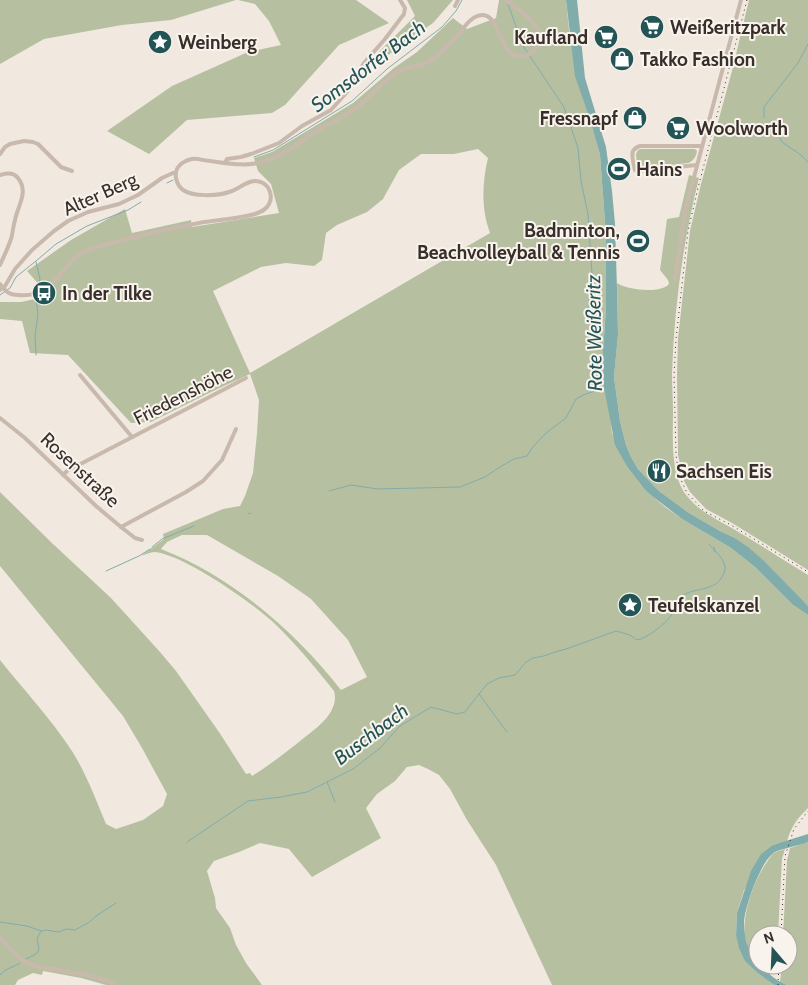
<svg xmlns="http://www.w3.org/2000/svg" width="808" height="985" viewBox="0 0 808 985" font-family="Cabin,sans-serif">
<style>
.green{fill:#b6c0a1;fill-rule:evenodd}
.water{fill:#81acac}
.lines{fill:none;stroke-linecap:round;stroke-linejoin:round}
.stream{stroke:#81acac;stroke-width:1}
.minor{stroke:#c9b9ad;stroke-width:4}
.rail{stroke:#382f2b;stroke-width:1;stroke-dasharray:1 4;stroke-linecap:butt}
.labels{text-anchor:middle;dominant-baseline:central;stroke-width:4;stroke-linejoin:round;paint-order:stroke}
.poi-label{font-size:19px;font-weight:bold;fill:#382f2b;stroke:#f9f3ed;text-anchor:start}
.street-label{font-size:19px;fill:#382f2b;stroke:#f9f3ed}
.water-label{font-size:20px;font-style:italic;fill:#235556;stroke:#f9f3ed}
</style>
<rect width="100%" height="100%" fill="#f1e9e0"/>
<g class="green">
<path d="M0 0H236L171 20 122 25 44 39 0 64Z"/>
<path d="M238 0H356L389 23 339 45 285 105 272 113 187 120 149 154 107 131 172 86 248 52 281 45 269 21 255 4Z"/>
<path d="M407 0H453L433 23 381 60 375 56 415 16Z"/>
<path d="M499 0H566L570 39 600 155 606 235V308L603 351 612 433 628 468 645 490 665 507 682 519 731 548 755 567 793 605 808 615V808C797 819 792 825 787 841L773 845 744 890 737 913 736 935 759 974 775 985H552L496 865 467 820 450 789 439 775 428 769 419 765 407 767 395 781 377 794 366 808 381 838 312 877 289 849 260 843 239 852 214 861 207 871 215 898 216 908 230 928 236 945 246 963 262 985H106L81 978 43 971 42 975 33 973 18 980 15 985H0V660C23 689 52 720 72 751 86 773 96 800 106 824L116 829 143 820 163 806 167 794 142 748 123 716 0 566V492L53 544 111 598 160 652 176 671 219 732 246 774 250 773 252 776C271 764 288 751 305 737 313 731 322 724 328 716 333 709 337 700 334 691 315 667 296 644 273 622 251 602 184 555 155 552 150 552 145 555 141 556L164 539 163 534 223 509 240 506 245 496 253 473 257 433 259 400 250 374 211 392 151 422 131 423 68 355 30 353 22 321 0 319V302H21L49 296 27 271 71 240 125 209 132 233 191 220 192 227 279 213 271 184 258 171 254 158 272 152 353 103 394 68 417 52 453 18 467 29 496 18ZM478 149 488 158C482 183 481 209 490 233L250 373 213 291 261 267 286 263 314 266 322 260 326 233 337 225 367 212 383 199 399 170 421 154H454ZM182 535H207L278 576 311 599 348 640 367 677 341 690C295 631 231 576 161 549L167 542Z"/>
<path d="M749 0H808V570L732 523 706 509 690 492 684 481 678 455 677 375 678 338 690 231 701 184 732 71Z"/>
<path d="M641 149H695L697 151C696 157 693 161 688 163L640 169 637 166 636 154 638 150Z"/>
<path d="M689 175 699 178C683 242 674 308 672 374 672 386 673 399 673 412 673 438 670 475 687 496 699 511 714 518 730 527 756 542 782 559 808 575V606L733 537 720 531 689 513 659 491 638 469 631 457 626 445 620 421 614 377 618 335 617 283C627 290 661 294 669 284L668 280 660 270 667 219 679 217Z"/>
<path d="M808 842V985H787L780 982 782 965H788V935H783L787 860 790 848Z"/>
<path d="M785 849 782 859 778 935H758V962C753 956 748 949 746 942 740 919 753 881 767 862 769 859 771 855 774 853 777 851 782 850 785 849Z"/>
</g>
<g class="water">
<path d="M566 0H577L585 78 606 147 612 191 615 224 617 289 618 335 614 377 620 421 626 445 631 457 638 469 659 491 689 513 720 531 733 537 748 547 764 561 808 606V615L793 605 755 567 731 548 682 519 652 496 645 490 628 468 615 445 604 388 603 351 606 308V235L600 155 591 122 575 76Z"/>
<path d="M808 834V842C798 846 784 848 775 852 761 860 745 906 744 922 744 928 745 936 746 941 748 950 757 957 758 965H760C767 973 777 981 787 985H775L773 984 759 974 745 961 739 948 736 935 737 913 751 871 761 854 773 845Z"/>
</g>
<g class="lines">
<g class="stream">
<path d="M508 4 523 46 564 107 578 148 581 181 588 214 592 274 588 310 589 324 595 341 600 348 604 350"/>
<path d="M764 118V107L767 103 798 63 808 44"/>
<path d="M771 120 782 142 801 155 808 162"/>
<path d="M254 157 273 150 352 101 387 69 442 27 456 11 462 0"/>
<path d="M167 183 173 180"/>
<path d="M36 262 40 279 38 288"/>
<path d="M0 295 10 288 16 277 36 261 56 244 87 226 128 210 141 202"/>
<path d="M36 299 38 314 35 336 36 355"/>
<path d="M329 491 351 485 378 489 460 487 485 477 500 467 514 459 527 456 532 448 546 433 566 418 576 399 583 395 598 390"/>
<path d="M248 514 251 513"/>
<path d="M152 547 162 539 194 526"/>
<path d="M714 547 715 552"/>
<path d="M106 571 139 556 150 549"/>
<path d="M479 694 507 732"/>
<path d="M327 782 335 802"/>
<path d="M187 842 248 801 281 797 307 792 353 769 379 749 400 726 431 707 457 714 465 712 487 684 499 678 515 675 526 662 533 658 544 656 555 652 566 649 616 631 630 635 637 640C646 639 666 623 671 616 675 609 675 601 682 596 696 586 716 593 724 573 729 562 715 552 709 544"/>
<path d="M0 922 27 926 41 931"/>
<path d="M26 959 36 954 39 950 37 939 41 931 46 930 59 932 66 929 75 930 88 923 96 916 116 903"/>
<path d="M0 975C4 969 14 967 20 963"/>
</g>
<g class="minor">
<path d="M455 6 458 0"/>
<path d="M0 154 5 147 10 144 24 141 33 142 38 144 61 167 72 171"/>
<path d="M225 163 227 159 241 157 251 154 279 143 302 126 331 110 347 92 364 63 385 39 404 14 405 8 400 0"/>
<path d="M697 165 638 171 635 170C634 166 631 155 633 151 635 148 637 147 640 146H702"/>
<path d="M0 175C7 173 13 172 18 178 29 192 18 205 15 220 13 226 13 233 11 239 8 248 4 256 0 265"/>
<path d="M675 279 685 211 741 0"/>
<path d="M0 284C5 291 9 295 18 295 41 297 51 286 65 269 68 266 70 261 74 258 82 251 97 247 108 244 138 236 169 229 199 223 217 220 237 219 255 214 261 212 266 210 269 204 273 197 270 187 263 183 250 176 241 189 229 192 218 196 193 197 183 190 179 187 177 183 176 178 174 168 182 161 192 159 198 158 204 161 210 161 227 163 245 167 262 162 283 157 300 141 318 130 330 123 344 117 355 109 370 98 381 82 397 72 405 67 415 67 424 64 436 59 446 47 456 37 462 31 467 21 475 17 502 4 496 60 523 56 529 55 535 51 538 45 547 26 518 10 506 0"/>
<path d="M0 290 5 286 15 269 32 250 54 231 68 221 88 212 119 204 138 195 162 178 173 173H176"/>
<path d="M80 375 132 437"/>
<path d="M0 418 25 438 96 506 121 527 135 538 142 540"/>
<path d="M63 475 67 471 246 378"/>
<path d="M121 527 186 492 203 481 222 460 236 429"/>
<path d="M0 938C8 946 16 957 25 962 33 967 43 968 52 969 73 973 96 974 115 985"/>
</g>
<g class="rail">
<path d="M747 0 698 188 688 231 676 339 674 375 676 455 678 470 682 482 687 493 704 511 731 525 808 572"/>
<path d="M781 935 785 856 794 829 808 811"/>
<path d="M778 985 779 965"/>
</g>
</g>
<defs>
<g id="supermarket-disc" transform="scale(1.25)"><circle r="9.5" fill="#235556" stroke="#f9f3ed"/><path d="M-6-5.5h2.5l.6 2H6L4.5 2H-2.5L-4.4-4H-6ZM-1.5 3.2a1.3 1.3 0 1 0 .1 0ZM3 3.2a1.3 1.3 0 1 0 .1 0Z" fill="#fff"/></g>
<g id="sight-disc" transform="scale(1.25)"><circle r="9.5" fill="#235556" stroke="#f9f3ed"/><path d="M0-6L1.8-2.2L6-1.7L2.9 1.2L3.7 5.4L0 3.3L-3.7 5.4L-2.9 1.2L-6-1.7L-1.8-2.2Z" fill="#fff"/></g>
<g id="shop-disc" transform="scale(1.25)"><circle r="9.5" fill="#235556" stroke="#f9f3ed"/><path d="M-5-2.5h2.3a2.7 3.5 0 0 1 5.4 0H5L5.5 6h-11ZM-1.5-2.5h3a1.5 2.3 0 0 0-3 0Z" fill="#fff"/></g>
<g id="stadium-disc" transform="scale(1.25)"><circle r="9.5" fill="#235556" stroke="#f9f3ed"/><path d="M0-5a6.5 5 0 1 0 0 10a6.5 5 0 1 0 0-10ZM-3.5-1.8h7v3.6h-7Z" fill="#fff"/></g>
<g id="bus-disc" transform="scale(1.25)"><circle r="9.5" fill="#235556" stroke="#f9f3ed"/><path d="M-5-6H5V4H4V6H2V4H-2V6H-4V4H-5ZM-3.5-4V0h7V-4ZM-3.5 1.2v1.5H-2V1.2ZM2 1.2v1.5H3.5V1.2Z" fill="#fff"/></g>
<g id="restaurant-disc" transform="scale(1.25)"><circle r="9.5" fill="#235556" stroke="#f9f3ed"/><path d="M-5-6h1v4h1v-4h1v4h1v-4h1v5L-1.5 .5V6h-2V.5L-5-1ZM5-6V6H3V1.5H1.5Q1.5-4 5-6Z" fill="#fff"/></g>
</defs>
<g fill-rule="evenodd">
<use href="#supermarket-disc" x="652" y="27"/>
<use href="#supermarket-disc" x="606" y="37"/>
<use href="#sight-disc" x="160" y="42"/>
<use href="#shop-disc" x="622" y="59"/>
<use href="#shop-disc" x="635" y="118"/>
<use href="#supermarket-disc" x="678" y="128"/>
<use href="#stadium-disc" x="619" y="169"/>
<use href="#stadium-disc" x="638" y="241"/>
<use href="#bus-disc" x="44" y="293"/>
<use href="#restaurant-disc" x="659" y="471"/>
<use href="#sight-disc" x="630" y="605"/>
</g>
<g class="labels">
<g class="poi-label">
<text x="670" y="27">Weißeritzpark</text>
<text x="588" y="37" text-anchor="end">Kaufland</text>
<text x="178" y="42">Weinberg</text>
<text x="640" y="59">Takko Fashion</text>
<text x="618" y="118" text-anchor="end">Fressnapf</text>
<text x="696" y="128">Woolworth</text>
<text x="636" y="169">Hains</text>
<text x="620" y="230" text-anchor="end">Badminton,<tspan x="620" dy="22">Beachvolleyball &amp; Tennis</tspan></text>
<text x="62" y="293">In der Tilke</text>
<text x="676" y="471">Sachsen Eis</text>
<text x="648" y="605">Teufelskanzel</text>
</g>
<g class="street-label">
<text transform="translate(100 194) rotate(-24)">Alter Berg</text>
<text transform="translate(183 395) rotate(-27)">Friedenshöhe</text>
<text transform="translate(80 470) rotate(43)">Rosenstraße</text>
</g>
<g class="water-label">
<text transform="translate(368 66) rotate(-37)">Somsdorfer Bach</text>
<text transform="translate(594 333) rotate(-91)">Rote Weißeritz</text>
<text transform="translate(371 734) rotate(-37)">Buschbach</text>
</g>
</g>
<g transform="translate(773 950) rotate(341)"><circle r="24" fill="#f9f3ed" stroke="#aca59f"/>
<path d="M0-4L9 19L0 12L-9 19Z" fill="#235556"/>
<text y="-8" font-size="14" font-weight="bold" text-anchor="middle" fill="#382f2b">N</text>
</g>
</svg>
